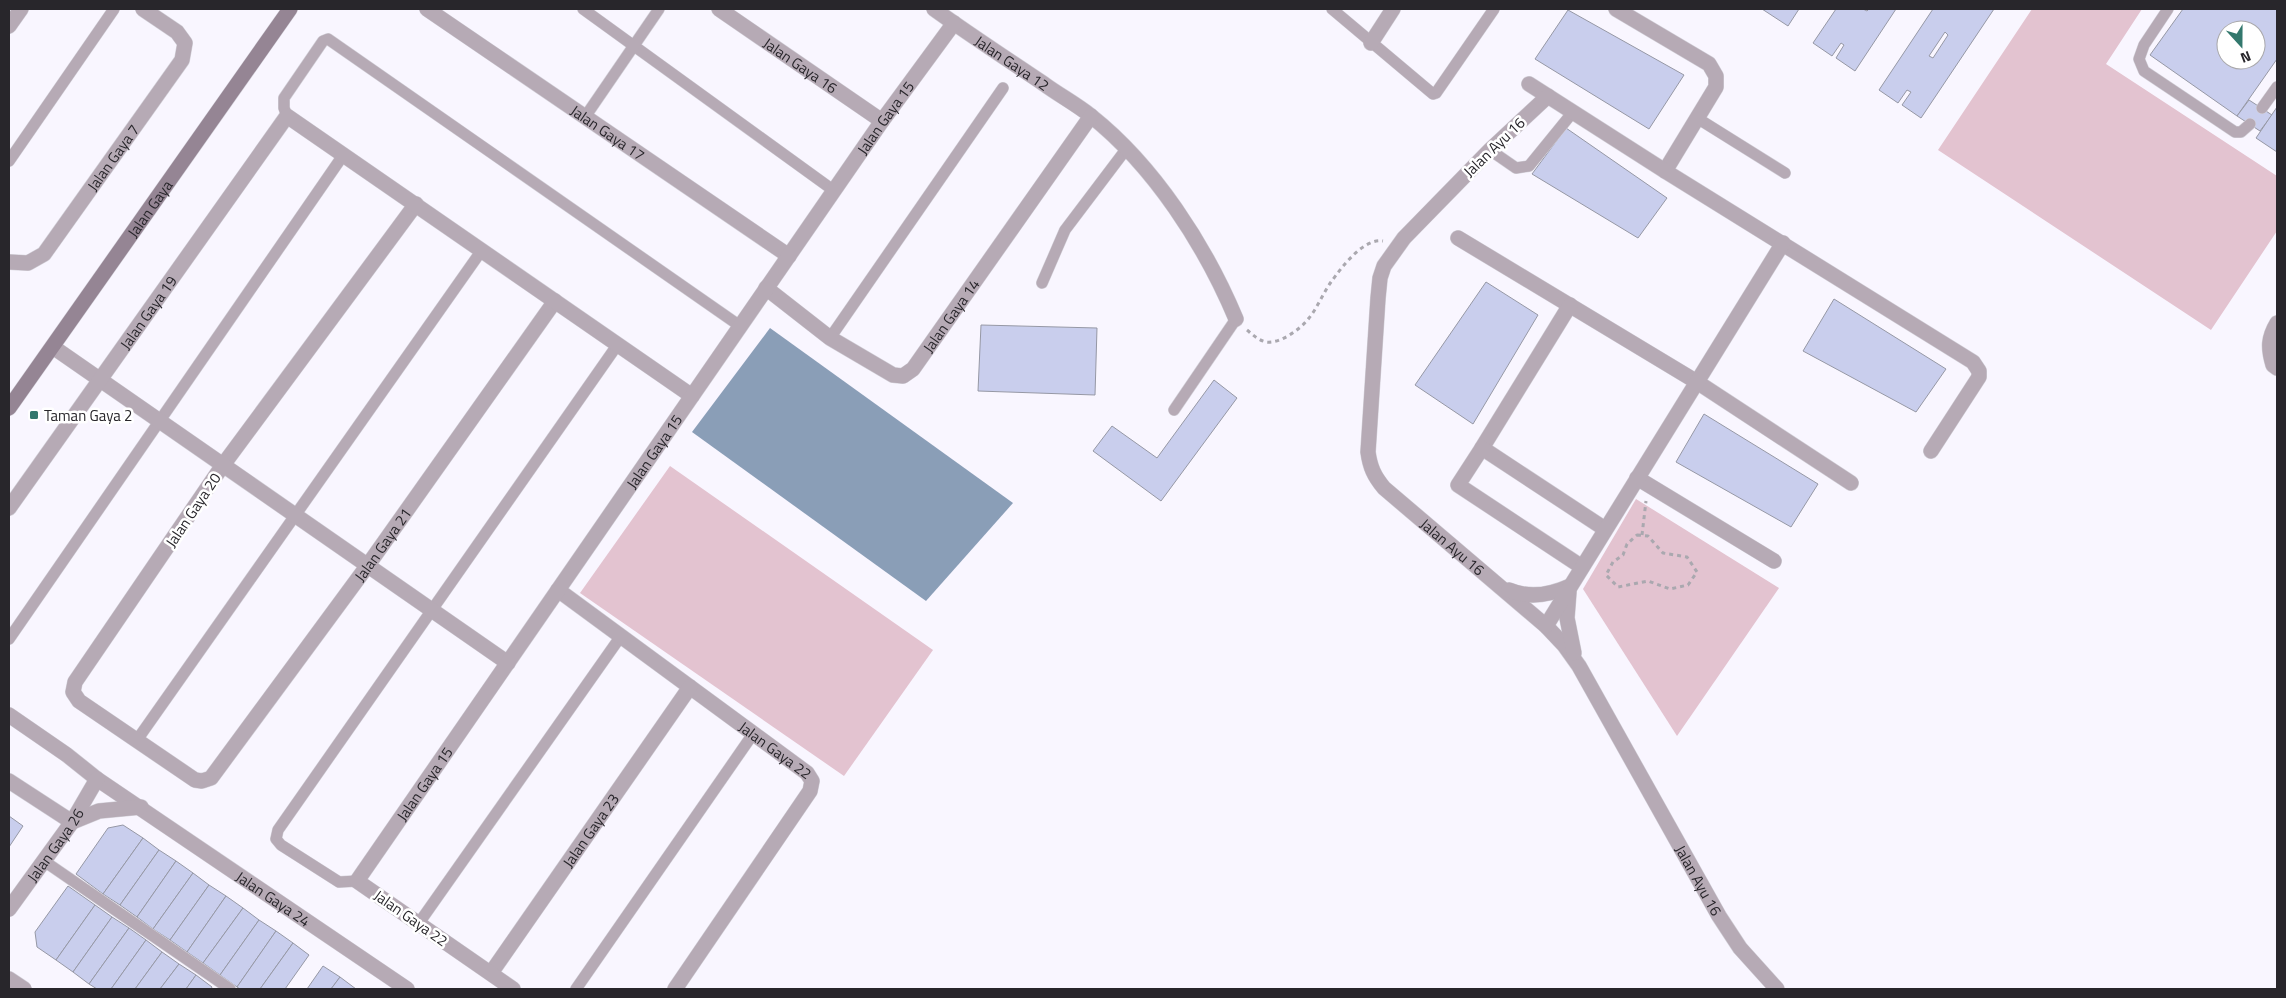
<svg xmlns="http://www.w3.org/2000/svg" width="2286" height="998" viewBox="0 0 2286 998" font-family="'Titillium Web',sans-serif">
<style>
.green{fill:#e3c3d0}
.water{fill:#8a9eb7}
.building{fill:#c9ceed;stroke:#9698a5;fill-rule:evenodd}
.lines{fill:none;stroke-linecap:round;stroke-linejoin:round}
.lane-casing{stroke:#d3d1d9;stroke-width:12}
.street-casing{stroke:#d3d1d9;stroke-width:16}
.secondary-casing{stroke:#d3d1d9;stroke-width:16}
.path{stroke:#aaa8af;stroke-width:3;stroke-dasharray:4 4;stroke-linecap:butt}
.lane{stroke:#b6aab5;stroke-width:11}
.street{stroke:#b6aab5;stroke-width:15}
.secondary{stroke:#958594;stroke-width:15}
.poi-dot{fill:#33786d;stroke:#fff;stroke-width:2}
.labels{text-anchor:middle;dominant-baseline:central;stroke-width:5;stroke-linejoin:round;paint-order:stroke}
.street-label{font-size:15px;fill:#28262b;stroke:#fff}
.poi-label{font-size:15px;fill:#28262b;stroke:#fff;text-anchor:start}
</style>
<rect width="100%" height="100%" fill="#f9f6ff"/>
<g class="green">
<path d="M2032 9H2142L2106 64 2277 176V231L2211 330 1938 150Z"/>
<path d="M670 466 933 650 844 776 580 593Z"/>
<path d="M1636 499 1779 588 1677 736 1583 589Z"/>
</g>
<path class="water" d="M770 328 1013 503 926 601 692 432Z"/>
<g class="building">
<path d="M1762 9H1799L1788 26Z"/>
<path d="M1836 9H1863L1867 11 1869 9H1896L1855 71 1836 58 1844 45 1841 43 1832 56 1813 43Z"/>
<path d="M1933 9H1994L1921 118 1902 105 1911 92 1907 90 1898 103 1879 90ZM1945 32 1948 35 1933 58 1929 56Z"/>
<path d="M2183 9H2277V59L2237 116 2150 55ZM2226 30H2256V60H2226Z"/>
<path d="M1568 10 1684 75 1649 129 1535 59Z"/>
<path d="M2249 100 2272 115 2260 131 2237 116Z"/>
<path d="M2277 107V152L2256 138Z"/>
<path d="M1566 128 1667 198 1638 238 1532 174Z"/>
<path d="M1486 282 1538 315 1473 424 1415 385Z"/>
<path d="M1834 299 1946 369 1916 412 1803 351Z"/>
<path d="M981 325 1097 328 1095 395 978 391Z"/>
<path d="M1214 380 1237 398 1161 501 1093 451 1112 426 1157 458Z"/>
<path d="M1704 414 1818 484 1791 527 1676 462Z"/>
<path d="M9 816 23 826 9 847Z"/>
<path d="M123 825 143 838 103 894 76 874 108 828Z"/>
<path d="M143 838 159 850 120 905 103 894Z"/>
<path d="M159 850 176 861 137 917 120 905Z"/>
<path d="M176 861 193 873 153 929 137 917Z"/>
<path d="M193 873 209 885 170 940 153 929Z"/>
<path d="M209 885 226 896 187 952 170 940Z"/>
<path d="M68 886 95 905 56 960 37 947 35 932Z"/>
<path d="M226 896 243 908 203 963 187 952Z"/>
<path d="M95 905 112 917 73 972 56 960Z"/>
<path d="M243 908 259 920 220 975 203 963Z"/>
<path d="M112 917 129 928 89 984 73 972Z"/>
<path d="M259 920 276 931 237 987 220 975Z"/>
<path d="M129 928 146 940 111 989H97L89 984Z"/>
<path d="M276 931 293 943 260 989H240L237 987Z"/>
<path d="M146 940 162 952 135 989H111Z"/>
<path d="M293 943 309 955 285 989H260Z"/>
<path d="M162 952 179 964 160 989H135Z"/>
<path d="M179 964 196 975 186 989H160Z"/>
<path d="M323 966 340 977 331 989H307Z"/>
<path d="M196 975 212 987 211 989H186Z"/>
<path d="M340 977 356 989H331Z"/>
</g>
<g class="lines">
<g class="lane-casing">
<g id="lane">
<path d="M583 9 833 190"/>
<path d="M1332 9 1433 94 1436 93 1494 9"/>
<path d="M2168 9 2144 45 2139 59 2144 71 2235 132H2241L2250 124"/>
<path d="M2262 108 2277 87"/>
<path d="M287 116 284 108V98L323 41 328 39 740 326"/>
<path d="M585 117 659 9"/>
<path d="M1697 118 1785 173"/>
<path d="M1490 150 1516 168 1529 166 1573 112"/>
<path d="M9 161 114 9"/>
<path d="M1042 283 1065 230 1127 148"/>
<path d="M830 338 1003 88"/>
<path d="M1174 410 1236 319"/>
<path d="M9 639 344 154"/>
<path d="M137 740 482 250"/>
<path d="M44 861 230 989"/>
<path d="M357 881 339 882 281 845 276 839 278 830 618 344"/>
<path d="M419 923 621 636"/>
<path d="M576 989 753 734"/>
</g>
</g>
<g class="street-casing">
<g id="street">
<path id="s1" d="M427 9 789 256"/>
<path id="s2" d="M719 9 882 121"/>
<path id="s3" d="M934 9C970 35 1007 59 1044 84 1059 95 1076 104 1091 116 1154 166 1205 245 1236 319"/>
<path d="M1616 9 1709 64 1716 76V87L1665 171"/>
<path d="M9 26 21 9"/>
<path d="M1371 43 1393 9"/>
<path d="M1529 84 1665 171 1973 362 1979 371V377L1931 451"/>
<path id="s4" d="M1548 96 1490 150 1404 238 1384 266 1380 278 1378 298 1368 452C1370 467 1374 476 1384 488L1546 626 1564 645 1579 666 1719 916 1740 948 1777 989"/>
<path id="s5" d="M416 204 223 465 75 682 73 692 79 701 195 780 202 781 211 778 368 565 555 301"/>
<path d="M1458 238 1697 382 1851 483"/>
<path id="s6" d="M9 262 28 263 44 254 182 60 185 43 177 32 143 9"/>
<path id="s7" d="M766 288 830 338 893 375 903 376 913 369 1091 116"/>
<path d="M2277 323C2268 338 2268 348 2273 365L2277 368"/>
<path d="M53 347 508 663"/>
<path d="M1482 448 1570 305"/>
<path d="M1637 478 1774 561"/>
<path id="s8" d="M9 508 287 116 692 396"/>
<path d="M1582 567 1458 485 1482 448 1605 529"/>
<path id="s9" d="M558 590 807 773 812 781 810 791 675 989"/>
<path d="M1509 590C1530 599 1550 595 1570 586"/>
<path d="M1569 592 1567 618 1574 653"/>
<path d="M1546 626 1783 243"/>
<path id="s10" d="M9 715 67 755 97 779 407 989"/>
<path d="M9 781 72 822"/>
<path d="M72 822 99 811 141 807"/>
<path id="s11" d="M9 909 72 822 97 779"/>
<path id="s12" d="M491 973 690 687"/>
<path d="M9 979 24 989"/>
<path id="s13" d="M513 989 357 881 882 121 954 23"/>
</g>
</g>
<g class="secondary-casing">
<g id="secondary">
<path id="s14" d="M9 408 290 9"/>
</g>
</g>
<g class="path">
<path d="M1247 330C1253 335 1258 340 1266 342 1280 344 1301 329 1309 318 1318 307 1323 293 1331 282 1342 267 1363 238 1383 241"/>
<path d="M1637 535 1648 536 1663 553 1687 557 1697 572 1688 585 1670 589 1648 581 1618 587 1606 575 1613 562 1623 555 1627 544Z"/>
<path d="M1642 535 1646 501"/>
</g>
<use href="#lane" class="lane"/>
<use href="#street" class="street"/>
<use href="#secondary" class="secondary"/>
</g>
<rect class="poi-dot" x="29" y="410" width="10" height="10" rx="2.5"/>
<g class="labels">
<g class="street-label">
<text stroke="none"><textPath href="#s3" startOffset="95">Jalan Gaya 12</textPath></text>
<text stroke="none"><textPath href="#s2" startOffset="99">Jalan Gaya 16</textPath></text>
<text stroke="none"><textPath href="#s13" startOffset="1118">Jalan Gaya 15</textPath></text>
<text stroke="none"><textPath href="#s1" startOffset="219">Jalan Gaya 17</textPath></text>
<text transform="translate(1494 147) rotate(-44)">Jalan Ayu 16</text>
<text stroke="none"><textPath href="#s6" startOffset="156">Jalan Gaya 7</textPath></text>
<text stroke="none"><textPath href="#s14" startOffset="244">Jalan Gaya</textPath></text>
<text stroke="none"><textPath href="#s8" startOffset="240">Jalan Gaya 19</textPath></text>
<text stroke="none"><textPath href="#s7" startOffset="242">Jalan Gaya 14</textPath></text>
<text stroke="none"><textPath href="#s13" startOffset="712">Jalan Gaya 15</textPath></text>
<text transform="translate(193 510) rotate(-56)">Jalan Gaya 20</text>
<text stroke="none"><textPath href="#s5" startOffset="1055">Jalan Gaya 21</textPath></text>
<text stroke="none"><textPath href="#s4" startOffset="554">Jalan Ayu 16</textPath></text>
<text stroke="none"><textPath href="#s9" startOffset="270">Jalan Gaya 22</textPath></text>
<text stroke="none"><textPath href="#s13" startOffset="308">Jalan Gaya 15</textPath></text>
<text stroke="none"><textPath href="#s12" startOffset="174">Jalan Gaya 23</textPath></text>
<text stroke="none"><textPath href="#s11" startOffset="79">Jalan Gaya 26</textPath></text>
<text stroke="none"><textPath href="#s4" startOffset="974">Jalan Ayu 16</textPath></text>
<text stroke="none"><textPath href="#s10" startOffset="322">Jalan Gaya 24</textPath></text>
<text transform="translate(411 918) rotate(35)">Jalan Gaya 22</text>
</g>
<g class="poi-label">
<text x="44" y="415">Taman Gaya 2</text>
</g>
</g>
<rect width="2286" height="998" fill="none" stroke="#28262b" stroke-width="20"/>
<g transform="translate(2241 45) rotate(159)"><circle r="24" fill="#ffffff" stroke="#a9a8aa"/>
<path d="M0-4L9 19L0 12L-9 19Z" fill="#33786d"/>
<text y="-8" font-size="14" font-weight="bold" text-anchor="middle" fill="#28262b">N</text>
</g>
</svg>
